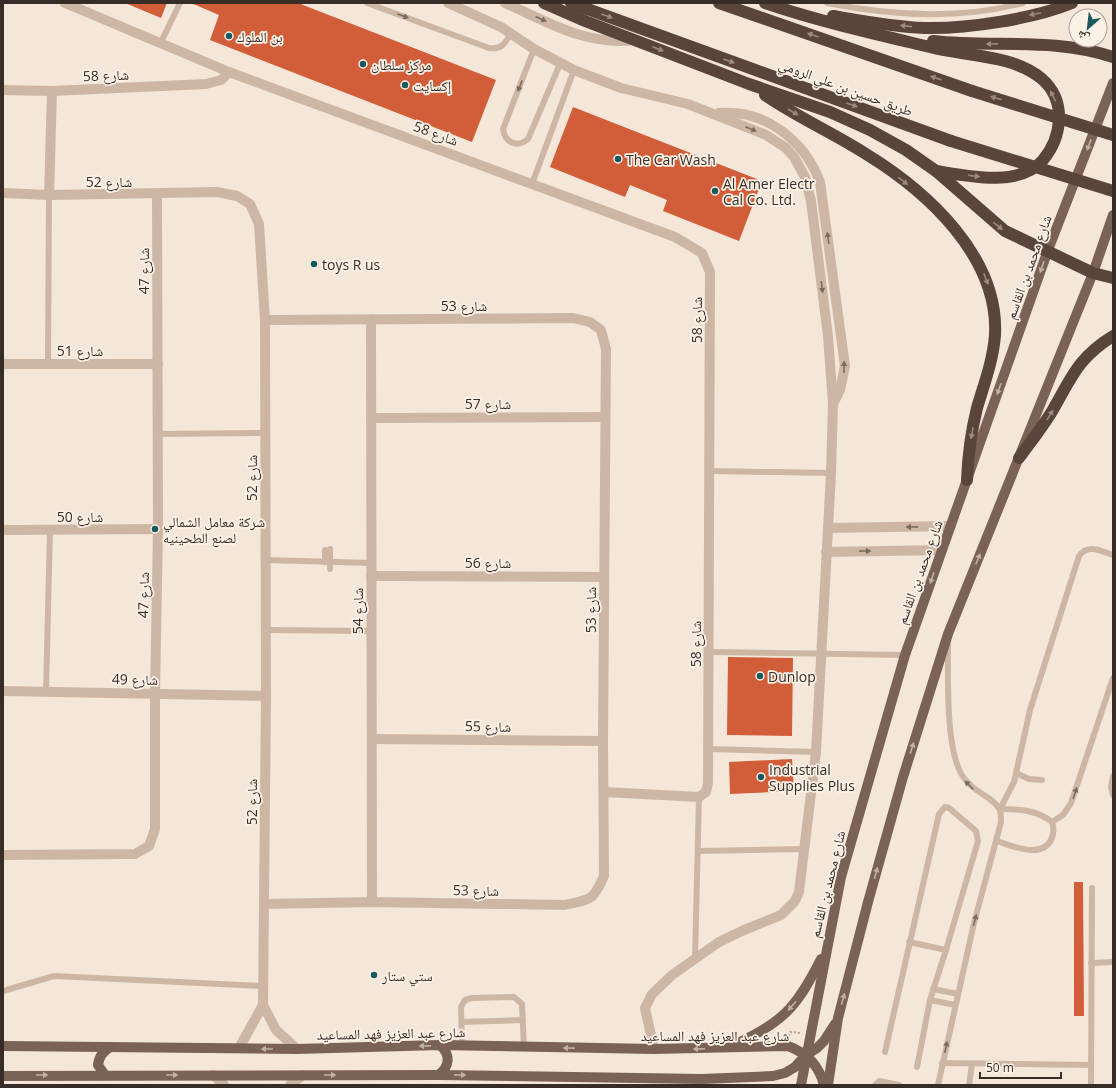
<svg xmlns="http://www.w3.org/2000/svg" width="1116" height="1088" viewBox="0 0 1116 1088" font-family="'Open Sans','Noto Naskh Arabic',sans-serif">
<style>
.building{fill:#d25d39}
.lines{fill:none;stroke-linecap:round;stroke-linejoin:round}
.path{stroke:#b9a08e;stroke-width:2;stroke-dasharray:2 2;stroke-linecap:butt}
.lane{stroke:#cdb7a4;stroke-width:6}
.street{stroke:#cdb7a4;stroke-width:10}
.primary{stroke:#7b6256;stroke-width:10}
.highway{stroke:#5a453c;stroke-width:12}
.highway-bridge{stroke:#5a453c;stroke-width:12}
.oneway{fill:#9a8a80}
.oneway2{fill:#7b6b5f}
.oneway3{fill:#c1b1a5}
.poi-dot{fill:#17595d;stroke:#fbf1e6;stroke-width:1.5}
.labels{text-anchor:middle;dominant-baseline:central;stroke-width:3.5;stroke-linejoin:round;paint-order:stroke}
.poi-label{font-size:14px;fill:#382c26;stroke:#fbf1e6;text-anchor:start}
.street-label{font-size:14px;fill:#382c26;stroke:#fbf1e6}
</style>
<rect width="100%" height="100%" fill="#f4e7d9"/>
<g class="building">
<path d="M125 3H167L161 18Z"/>
<path d="M191 3H298L496 80 472 142 210 40 219 15Z"/>
<path d="M573 107 762 181 739 241 663 211 667 200 630 185 625 197 550 167Z"/>
<path d="M728 657 793 658 792 736 727 735Z"/>
<path d="M792 759 794 791 730 794 729 762Z"/>
<path d="M1074 882H1083L1084 1016H1074Z"/>
</g>
<g class="lines">
<path class="path" d="M789 1036 790 1032 801 1033"/>
<g class="lane">
<path d="M367 3 489 48C502 50 505 43 511 33"/>
<path d="M827 3C892 16 959 20 1023 3"/>
<path d="M161 42 180 3"/>
<path d="M534 49 503 129C505 143 517 148 528 139L560 64"/>
<path d="M532 184 574 70"/>
<path d="M48 364 49 195"/>
<path d="M158 434 265 433"/>
<path d="M710 471 831 473"/>
<path d="M330 549V569"/>
<path d="M325 550V562"/>
<path d="M266 560 371 563"/>
<path d="M266 630 371 631"/>
<path d="M709 652 905 655"/>
<path d="M46 691 50 530"/>
<path d="M709 749 816 752"/>
<path d="M1016 773 1029 779 1042 780"/>
<path d="M1113 776 1111 787 1113 795"/>
<path d="M1000 809 1014 782 1030 710 1079 556C1088 543 1101 551 1113 555"/>
<path d="M1052 822 1063 815 1071 803 1113 678"/>
<path d="M997 841C1012 846 1041 859 1051 840 1054 834 1054 828 1052 822 1037 810 1019 809 1000 809"/>
<path d="M698 851 805 849"/>
<path d="M909 942 946 950"/>
<path d="M695 958 699 797"/>
<path d="M1091 963 1113 962"/>
<path d="M933 989 958 994"/>
<path d="M3 991 54 976 262 986"/>
<path d="M930 1000 955 1005"/>
<path d="M462 1022 523 1020"/>
<path d="M462 1046 461 1007 465 1000 472 998 514 997 522 1004 524 1048"/>
<path d="M885 1052 939 814 945 807 949 808 976 831 978 841 946 950 930 1000 917 1067"/>
<path d="M942 1063 1091 1065"/>
<path d="M875 1085 879 1081 899 1085"/>
<path d="M938 1085 974 923 1001 822C1001 818 1001 813 1000 810 994 796 968 792 959 769 946 740 948 677 948 644"/>
<path d="M969 1085 972 1064"/>
<path d="M1091 1085 1092 888"/>
</g>
<g class="street">
<path d="M65 3 229 72 675 237 702 253 710 272 708 783 706 792 699 797 604 792"/>
<path d="M448 3 501 27 534 49 574 70 621 88 688 104 766 135 786 148 794 157 805 177 811 201 828 336 833 404 831 473 816 752 799 892 795 901 781 915 744 930 719 942 672 975 652 994 645 1008 654 1049"/>
<path d="M505 3C548 22 586 46 635 40"/>
<path d="M3 90 52 91 206 84 221 80 229 72"/>
<path d="M719 113C765 109 804 140 820 182L845 366 840 390 833 404"/>
<path d="M3 193 49 195 217 192 237 196 250 204 259 224 265 320 266 696 263 1005 276 1030 297 1049"/>
<path d="M49 195 52 91"/>
<path d="M371 319 372 902"/>
<path d="M265 320 573 318 590 322 601 330 606 349 603 741 604 876C593 901 591 899 565 905L372 902 265 904"/>
<path d="M3 364H158"/>
<path d="M371 418 604 417"/>
<path d="M828 528 951 526"/>
<path d="M3 530 158 529"/>
<path d="M826 552 942 550"/>
<path d="M371 576 604 577"/>
<path d="M3 691 266 696"/>
<path d="M372 739 603 741"/>
<path d="M3 855 135 854 149 846 155 829V693L158 529 157 195"/>
<path d="M239 1048 263 1005"/>
<path d="M213 1075 224 1085"/>
<path d="M290 1085 303 1075"/>
</g>
<g class="primary">
<path d="M3 1046 297 1049 440 1045 654 1049 788 1046C807 1053 819 1065 824 1085"/>
<path d="M730 1047C782 1022 795 1011 821 959"/>
<path d="M105 1075 98 1065C99 1056 103 1052 110 1047"/>
<path d="M438 1075C450 1067 451 1055 440 1045"/>
<path d="M3 1076 438 1075 702 1079 773 1076 785 1073 795 1067 806 1055 817 1048 824 1041 835 1024"/>
<path d="M801 1085 841 877 905 655 1048 250 1113 83"/>
<path d="M828 1085 838 1018 868 902 903 777 948 634 1093 273 1113 215"/>
</g>
<g class="highway">
<path d="M544 3 585 21 749 84 830 112 870 130 906 150 936 171 1005 231 1093 273 1113 278"/>
<path d="M571 3 951 141"/>
<path d="M719 3 972 91"/>
<path d="M765 3C821 22 880 35 938 49 971 56 1015 56 1042 79 1067 101 1062 137 1043 160 1019 188 967 176 936 171"/>
<path d="M833 16C862 21 894 27 924 28 967 29 1033 19 1072 3"/>
<path d="M933 41C995 48 1052 37 1113 57"/>
<path d="M765 95C797 117 833 133 866 154 928 192 999 257 995 335 993 361 984 384 977 408 971 432 968 455 967 480"/>
<path d="M1019 458C1030 443 1041 429 1051 413 1071 379 1077 358 1113 336"/>
</g>
<g class="highway-bridge">
<path d="M972 91 1113 135"/>
<path d="M951 141 1113 191"/>
</g>
</g>
<defs><path id="oneway-solid" d="M-6-.8H1V-3.2L6.5 0L1 3.2V.8H-6Z"/></defs>
<g class="oneway">
<use href="#oneway-solid" transform="translate(1035 14) rotate(168)"/>
<use href="#oneway-solid" transform="translate(607 16) rotate(20)"/>
<use href="#oneway-solid" transform="translate(906 26) rotate(-174)"/>
<use href="#oneway-solid" transform="translate(813 35) rotate(-161)"/>
<use href="#oneway-solid" transform="translate(992 44) rotate(179)"/>
<use href="#oneway-solid" transform="translate(658 49) rotate(21)"/>
<use href="#oneway-solid" transform="translate(729 61) rotate(20)"/>
<use href="#oneway-solid" transform="translate(936 78) rotate(-161)"/>
<use href="#oneway-solid" transform="translate(1053 96) rotate(-116)"/>
<use href="#oneway-solid" transform="translate(996 98) rotate(-163)"/>
<use href="#oneway-solid" transform="translate(852 105) rotate(20)"/>
<use href="#oneway-solid" transform="translate(793 112) rotate(30)"/>
<use href="#oneway-solid" transform="translate(974 176) rotate(7)"/>
<use href="#oneway-solid" transform="translate(903 181) rotate(38)"/>
<use href="#oneway-solid" transform="translate(998 226) rotate(38)"/>
<use href="#oneway-solid" transform="translate(986 279) rotate(69)"/>
<use href="#oneway-solid" transform="translate(1050 415) rotate(-59)"/>
<use href="#oneway-solid" transform="translate(972 433) rotate(100)"/>
</g>
<g class="oneway2">
<use href="#oneway-solid" transform="translate(403 16) rotate(20)"/>
<use href="#oneway-solid" transform="translate(541 19) rotate(24)"/>
<use href="#oneway-solid" transform="translate(520 86) rotate(111)"/>
<use href="#oneway-solid" transform="translate(751 129) rotate(23)"/>
<use href="#oneway-solid" transform="translate(828 238) rotate(-98)"/>
<use href="#oneway-solid" transform="translate(822 287) rotate(83)"/>
<use href="#oneway-solid" transform="translate(844 367) rotate(-89)"/>
<use href="#oneway-solid" transform="translate(912 527) rotate(179)"/>
<use href="#oneway-solid" transform="translate(865 551) rotate(-1)"/>
<use href="#oneway-solid" transform="translate(969 785) rotate(-135)"/>
<use href="#oneway-solid" transform="translate(1075 793) rotate(-72)"/>
<use href="#oneway-solid" transform="translate(975 920) rotate(-75)"/>
<use href="#oneway-solid" transform="translate(946 1047) rotate(-78)"/>
</g>
<g class="oneway3">
<use href="#oneway-solid" transform="translate(1089 145) rotate(111)"/>
<use href="#oneway-solid" transform="translate(1042 267) rotate(109)"/>
<use href="#oneway-solid" transform="translate(999 389) rotate(109)"/>
<use href="#oneway-solid" transform="translate(978 559) rotate(-68)"/>
<use href="#oneway-solid" transform="translate(932 578) rotate(109)"/>
<use href="#oneway-solid" transform="translate(912 748) rotate(-72)"/>
<use href="#oneway-solid" transform="translate(876 873) rotate(-75)"/>
<use href="#oneway-solid" transform="translate(843 999) rotate(-75)"/>
<use href="#oneway-solid" transform="translate(792 1006) rotate(131)"/>
<use href="#oneway-solid" transform="translate(425 1046) rotate(179)"/>
<use href="#oneway-solid" transform="translate(569 1048) rotate(-179)"/>
<use href="#oneway-solid" transform="translate(267 1049) rotate(180)"/>
<use href="#oneway-solid" transform="translate(699 1049) rotate(179)"/>
<use href="#oneway-solid" transform="translate(42 1075)"/>
<use href="#oneway-solid" transform="translate(172 1075)"/>
<use href="#oneway-solid" transform="translate(330 1075)"/>
<use href="#oneway-solid" transform="translate(460 1075) rotate(1)"/>
</g>
<g class="poi-dot">
<circle cx="229" cy="36" r="4"/>
<circle cx="363" cy="64" r="4"/>
<circle cx="405" cy="85" r="4"/>
<circle cx="618" cy="159" r="4"/>
<circle cx="715" cy="191" r="4"/>
<circle cx="314" cy="264" r="4"/>
<circle cx="155" cy="529" r="4"/>
<circle cx="760" cy="676" r="4"/>
<circle cx="761" cy="777" r="4"/>
<circle cx="374" cy="975" r="4"/>
</g>
<g class="labels">
<g class="poi-label">
<text x="237" y="36">بن الملوك</text>
<text x="371" y="64">مركز سلطان</text>
<text x="413" y="85">إكسايت</text>
<text x="626" y="159">The Car Wash</text>
<text x="723" y="183">Al Amer Electr<tspan x="723" dy="16">Cal Co. Ltd.</tspan></text>
<text x="322" y="264">toys R us</text>
<text x="163" y="521">شركة معامل الشمالي<tspan x="163" dy="16">لصنع الطحينيه</tspan></text>
<text x="768" y="676">Dunlop</text>
<text x="769" y="769">Industrial<tspan x="769" dy="16">Supplies Plus</tspan></text>
<text x="382" y="975">ستي ستار</text>
</g>
<g class="street-label">
<text transform="translate(106 75) rotate(-2)">شارع 58</text>
<text transform="translate(846 87) rotate(20)">طريق حسين بن علي الرومي</text>
<text transform="translate(436 133) rotate(20)">شارع 58</text>
<text x="109" y="181">شارع 52</text>
<text transform="translate(1028 267) rotate(-70)">شارع محمد بن القاسم</text>
<text transform="translate(143 271) rotate(-90)">شارع 47</text>
<text x="464" y="305">شارع 53</text>
<text transform="translate(696 320) rotate(-90)">شارع 58</text>
<text x="80" y="350">شارع 51</text>
<text x="488" y="403">شارع 57</text>
<text transform="translate(251 478) rotate(-90)">شارع 52</text>
<text x="80" y="516">شارع 50</text>
<text x="488" y="562">شارع 56</text>
<text transform="translate(919 572) rotate(-70)">شارع محمد بن القاسم</text>
<text transform="translate(143 595) rotate(-89)">شارع 47</text>
<text transform="translate(590 610) rotate(-90)">شارع 53</text>
<text transform="translate(357 611) rotate(-90)">شارع 54</text>
<text transform="translate(695 644) rotate(-90)">شارع 58</text>
<text transform="translate(135 679) rotate(1)">شارع 49</text>
<text transform="translate(488 726) rotate(1)">شارع 55</text>
<text transform="translate(251 802) rotate(-90)">شارع 52</text>
<text transform="translate(827 884) rotate(-76)">شارع محمد بن القاسم</text>
<text transform="translate(476 890) rotate(1)">شارع 53</text>
<text transform="translate(391 1033) rotate(-1)">شارع عبد العزيز فهد المساعيد</text>
<text x="715" y="1035">شارع عبد العزيز فهد المساعيد</text>
</g>
</g>
<rect width="1116" height="1088" fill="none" stroke="#382c26" stroke-width="8"/>
<g transform="translate(1088 28) rotate(208)"><circle r="19" fill="#fbf1e6" stroke="#ada299"/>
<path d="M0-3L7 15L0 10L-7 15Z" fill="#17595d"/>
<text y="-6" font-size="11" font-weight="bold" text-anchor="middle" fill="#382c26">ش</text>
</g>
<path d="M980 1072v6h81v-6" fill="none" stroke="#382c26" stroke-width="2"/>
<text x="986" y="1072" font-size="12" fill="#382c26" stroke="#fbf1e6" stroke-width="3" paint-order="stroke">50 m</text>
</svg>
